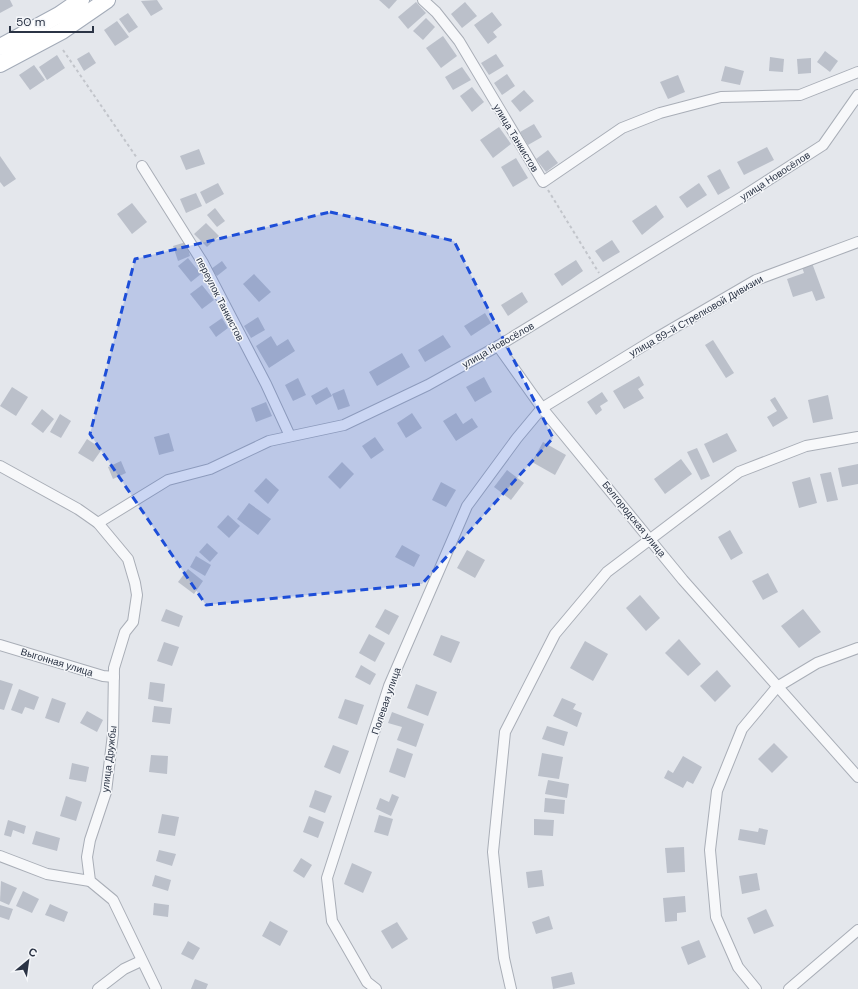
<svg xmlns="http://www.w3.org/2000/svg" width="858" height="989" viewBox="0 0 858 989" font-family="'DM Sans',sans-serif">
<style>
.building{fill:#bbc0ca}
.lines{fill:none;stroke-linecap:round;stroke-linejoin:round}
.street-casing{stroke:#a9aeb7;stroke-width:12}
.primary-casing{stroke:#a3abb8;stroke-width:18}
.path{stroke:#c2c5cb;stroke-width:2;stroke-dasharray:3 3;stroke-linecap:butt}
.street{stroke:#f7f8fa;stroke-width:10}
.primary{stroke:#fff;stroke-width:16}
.marked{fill:#1d4ed8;fill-opacity:0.2;stroke:#1d4ed8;stroke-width:3;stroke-dasharray:8 5;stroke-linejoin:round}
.labels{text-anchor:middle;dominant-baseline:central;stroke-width:3;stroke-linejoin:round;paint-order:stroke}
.street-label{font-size:10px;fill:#2b3445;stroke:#f4f6f9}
</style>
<rect width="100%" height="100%" fill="#e4e7ec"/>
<g class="building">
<path d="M0 0H10L13 6 0 13Z"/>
<path d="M157 0 163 9 151 16 141 1Z"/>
<path d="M379 0H397L389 9Z"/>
<path d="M416 2 426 13 408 29 398 17Z"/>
<path d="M465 2 477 16 462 28 451 14Z"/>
<path d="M492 12 502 25 493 32 497 37 488 44 474 25Z"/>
<path d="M128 13 138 27 129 33 119 19Z"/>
<path d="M426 18 435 27 423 40 413 31Z"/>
<path d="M117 21 129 37 115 46 104 30Z"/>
<path d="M443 36 457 56 441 68 426 48Z"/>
<path d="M825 51 838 61 830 72 817 62Z"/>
<path d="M89 52 96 63 84 71 77 59Z"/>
<path d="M496 54 504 66 489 75 481 63Z"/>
<path d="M57 55 65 68 47 80 39 67Z"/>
<path d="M770 57 784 59 783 72 769 71Z"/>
<path d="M811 58V73L798 74 797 59Z"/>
<path d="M34 65 45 80 30 90 19 75Z"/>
<path d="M725 66 744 71 740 85 721 81Z"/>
<path d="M462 67 471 80 453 90 445 77Z"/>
<path d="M507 74 515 86 502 95 494 83Z"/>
<path d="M678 75 685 92 668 99 660 82Z"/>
<path d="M472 87 484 102 472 112 460 96Z"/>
<path d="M524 90 534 101 520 112 511 101Z"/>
<path d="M534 124 542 137 528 145 520 132Z"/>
<path d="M499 127 511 144 493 158 480 140Z"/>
<path d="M767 147 774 160 744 175 737 162Z"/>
<path d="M199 149 205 164 186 170 180 156Z"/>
<path d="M548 150 558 163 546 172 536 159Z"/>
<path d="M0 156 16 179 4 187 0 182Z"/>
<path d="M516 158 528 178 513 187 501 167Z"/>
<path d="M720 169 730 188 718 195 707 176Z"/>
<path d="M218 183 224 194 206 204 200 192Z"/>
<path d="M699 183 707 195 687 208 679 197Z"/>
<path d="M196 193 202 206 186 213 180 199Z"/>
<path d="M132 203 147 222 132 234 117 214Z"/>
<path d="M656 205 664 217 642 235 632 221Z"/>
<path d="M215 208 225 221 217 227 207 215Z"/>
<path d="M206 223 219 236 207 247 194 234Z"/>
<path d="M612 240 620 252 603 262 595 251Z"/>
<path d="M186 242 190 256 178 261 173 246Z"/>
<path d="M188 258 201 274 191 282 178 266Z"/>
<path d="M576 260 583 271 562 286 554 274Z"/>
<path d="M222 261 227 268 217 276 211 269Z"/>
<path d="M812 263 825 298 816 301 812 291 793 297 787 279 804 273 802 267Z"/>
<path d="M254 274 271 292 259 302 243 284Z"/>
<path d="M202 285 214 300 202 309 190 294Z"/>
<path d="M522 292 528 302 508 316 501 305Z"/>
<path d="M485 313 491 323 471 336 464 326Z"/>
<path d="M258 317 265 330 251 338 244 326Z"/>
<path d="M222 318 228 328 216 337 209 327Z"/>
<path d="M443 335 451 347 425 362 418 350Z"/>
<path d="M271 336 277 346 288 339 295 351 269 368 256 346Z"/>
<path d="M713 340 734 373 726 378 705 345Z"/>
<path d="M402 353 410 367 377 386 369 372Z"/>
<path d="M639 376 644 385 638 389 644 398 624 409 613 391Z"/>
<path d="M484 377 492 392 475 402 466 387Z"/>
<path d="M298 378 306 395 293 401 285 385Z"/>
<path d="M12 387 28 397 16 416 0 406Z"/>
<path d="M327 387 332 396 316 405 311 396Z"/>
<path d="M344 389 350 406 338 410 332 394Z"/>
<path d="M602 392 608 401 600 406 602 410 596 415 587 402Z"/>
<path d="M828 395 833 419 813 423 808 400Z"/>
<path d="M775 397 788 418 773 427 767 417 777 411 770 400Z"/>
<path d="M266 402 272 416 256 422 251 408Z"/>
<path d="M42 409 54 419 43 433 31 424Z"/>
<path d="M412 413 422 428 406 438 397 423Z"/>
<path d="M456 413 463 424 472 418 478 427 456 441 443 421Z"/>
<path d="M60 414 71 421 61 438 50 432Z"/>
<path d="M169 433 174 451 159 455 154 437Z"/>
<path d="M727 433 737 451 713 463 704 444Z"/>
<path d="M375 437 384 450 371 459 362 446Z"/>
<path d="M87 439 102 449 93 462 78 453Z"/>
<path d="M543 442 566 455 555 475 532 462Z"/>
<path d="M697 448 710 476 701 480 687 452Z"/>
<path d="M681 459 692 474 665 494 654 479Z"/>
<path d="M121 461 126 473 113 479 108 467Z"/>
<path d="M342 462 354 474 340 489 328 477Z"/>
<path d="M858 464V484L842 487 838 468Z"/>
<path d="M507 470 524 483 511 500 494 487Z"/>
<path d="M831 472 838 500 827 502 820 474Z"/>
<path d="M810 477 817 503 799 508 792 482Z"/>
<path d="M266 478 279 490 268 504 254 491Z"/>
<path d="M441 482 456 490 446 507 432 500Z"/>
<path d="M249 503 271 519 258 535 237 519Z"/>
<path d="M228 515 240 526 229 538 217 527Z"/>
<path d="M730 530 743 553 731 560 718 537Z"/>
<path d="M207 543 218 553 210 562 199 552Z"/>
<path d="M402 545 420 555 414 567 395 557Z"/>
<path d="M467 550 485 560 475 578 457 568Z"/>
<path d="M196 556 211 565 205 576 190 567Z"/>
<path d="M188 569 203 581 194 594 178 582Z"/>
<path d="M768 573 778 592 763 600 752 581Z"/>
<path d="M640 595 660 618 646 631 626 608Z"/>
<path d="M166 609 183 616 179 627 161 621Z"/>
<path d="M385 609 399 616 389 635 375 627Z"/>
<path d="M803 609 821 632 799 648 781 626Z"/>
<path d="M369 634 385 643 375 662 359 653Z"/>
<path d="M441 635 460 642 451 663 433 655Z"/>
<path d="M679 639 701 664 688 676 665 653Z"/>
<path d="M585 641 608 654 593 681 570 668Z"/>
<path d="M164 642 179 647 172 666 157 661Z"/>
<path d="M361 665 376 674 370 685 355 677Z"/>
<path d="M717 670 731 686 715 702 700 686Z"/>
<path d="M0 680 13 684 4 710 0 709Z"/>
<path d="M150 682 165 684 163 702 148 699Z"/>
<path d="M416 684 437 692 428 716 407 708Z"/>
<path d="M19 689 39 697 34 710 25 707 22 714 11 710Z"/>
<path d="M52 698 66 703 59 723 45 718Z"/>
<path d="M562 698 576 704 573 709 582 713 577 727 553 716Z"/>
<path d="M345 699 364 705 357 725 338 718Z"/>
<path d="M154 706 172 708 170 724 152 722Z"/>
<path d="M87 711 103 720 97 732 80 723Z"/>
<path d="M392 712 424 724 416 747 397 740 402 727 388 723Z"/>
<path d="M547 726 568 732 564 746 542 739Z"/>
<path d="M774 743 788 757 772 773 758 759Z"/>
<path d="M333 745 349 751 340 774 324 767Z"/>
<path d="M397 748 413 754 405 778 389 772Z"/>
<path d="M542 753 563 757 559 779 538 776Z"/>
<path d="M151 755 168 756 167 774 149 772Z"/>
<path d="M683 756 702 767 693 784 687 781 683 788 664 778 668 770 673 773Z"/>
<path d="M72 763 89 767 86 782 69 779Z"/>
<path d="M548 780 569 784 567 798 545 794Z"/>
<path d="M315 790 332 796 325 813 309 807Z"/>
<path d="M392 794 399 797 391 816 376 809 380 798 389 802Z"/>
<path d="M66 796 82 802 76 821 60 816Z"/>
<path d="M545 798 565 800 564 814 544 812Z"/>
<path d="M162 814 179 817 175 836 158 833Z"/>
<path d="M379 815 393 819 388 836 374 832Z"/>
<path d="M309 816 324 822 318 838 303 832Z"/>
<path d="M534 819 554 820 553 836 534 835Z"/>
<path d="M8 820 26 826 24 834 13 830 11 837 4 835Z"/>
<path d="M759 828 768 830 765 845 738 840 740 829 758 832Z"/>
<path d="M36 831 60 838 57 851 32 844Z"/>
<path d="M684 847 685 872 667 873 665 848Z"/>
<path d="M159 850 176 854 172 866 156 861Z"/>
<path d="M301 858 312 865 304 878 293 871Z"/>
<path d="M352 863 372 872 363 893 344 884Z"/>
<path d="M542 870 544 886 528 888 526 872Z"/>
<path d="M757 873 760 890 742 894 739 876Z"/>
<path d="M155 875 171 880 168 891 152 886Z"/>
<path d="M1 881 17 888 9 905 0 901Z"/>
<path d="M23 891 39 899 32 913 16 906Z"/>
<path d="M685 896 686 912 677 913V921L665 922 663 898Z"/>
<path d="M154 903 169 905 168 917 153 915Z"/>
<path d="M50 904 68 912 64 922 45 915Z"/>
<path d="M0 905 13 909 9 920 0 917Z"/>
<path d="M766 909 774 926 754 934 747 918Z"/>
<path d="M549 916 553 929 536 934 532 922Z"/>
<path d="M270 921 288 931 280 946 262 936Z"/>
<path d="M397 922 408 939 392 949 381 931Z"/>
<path d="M699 940 706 957 688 965 681 947Z"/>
<path d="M188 941 200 948 193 960 181 954Z"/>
<path d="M572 972 575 984 553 989 551 977Z"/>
<path d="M195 979 208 984 206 989H191Z"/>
</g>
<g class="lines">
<g class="street-casing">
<g id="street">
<path d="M423 0 436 12 459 41 543 182 622 128 660 113 721 97 800 95 858 72"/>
<path d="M142 166 203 263 266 384 290 436"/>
<path d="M498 346 542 408 683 580 858 777"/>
<path d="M0 466 78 509 98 523 128 559 135 583 137 595 133 622 125 632 114 668 113 734 106 792 90 840 87 857 90 881 113 900 156 989"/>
<path d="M98 523 168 480 210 469 269 441 344 425 428 385 498 346 742 197 823 145 858 95"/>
<path d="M0 645 103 676 114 677"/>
<path d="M0 856 47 874 90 881"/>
<path d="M98 989 124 969 141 961"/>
<path d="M376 989 367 982 332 921 327 878 389 686 467 506 517 438 542 408 653 340 756 280 858 242"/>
<path d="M511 989 504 958 493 852 505 732 555 634 607 572 739 472 806 446 858 437"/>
<path d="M756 989 738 967 716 917 710 850 717 791 742 729 777 687 817 663 858 648"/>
<path d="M789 989 858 930"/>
</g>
</g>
<g class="primary-casing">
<g id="primary">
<path d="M0 47 59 15 81 0"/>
<path d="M0 64 62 31 107 0"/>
</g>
</g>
<g class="path">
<path d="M63 50 137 158"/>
<path d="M548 190 599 273"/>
</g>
<use href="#street" class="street"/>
<use href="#primary" class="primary"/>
</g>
<path class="marked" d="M330 212 454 241 553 438 422 584 206 605 90 434 135 259Z"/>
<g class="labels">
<g class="street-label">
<text transform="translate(516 138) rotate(59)">улица Танкистов</text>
<text transform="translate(775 176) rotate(-33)">улица Новосёлов</text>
<text transform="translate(220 299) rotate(63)">переулок Танкистов</text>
<text transform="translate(696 316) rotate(-30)">улица 89-й Стрелковой Дивизии</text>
<text transform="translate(498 345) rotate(-30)">улица Новосёлов</text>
<text transform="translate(634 519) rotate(51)">Белгородская улица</text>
<text transform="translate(57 662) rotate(17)">Выгонная улица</text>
<text transform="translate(386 701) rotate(-71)">Полевая улица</text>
<text transform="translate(109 759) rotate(-83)">улица Дружбы</text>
</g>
</g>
<g transform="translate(28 961) rotate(29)" stroke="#f4f6f9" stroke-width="3" paint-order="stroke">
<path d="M0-3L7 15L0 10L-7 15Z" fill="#2b3445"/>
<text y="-6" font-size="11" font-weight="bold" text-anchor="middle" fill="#2b3445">С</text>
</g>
<path d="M10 26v6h83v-6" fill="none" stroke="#2b3445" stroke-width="2"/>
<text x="16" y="26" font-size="12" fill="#2b3445" stroke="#f4f6f9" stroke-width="3" paint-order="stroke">50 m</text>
</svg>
